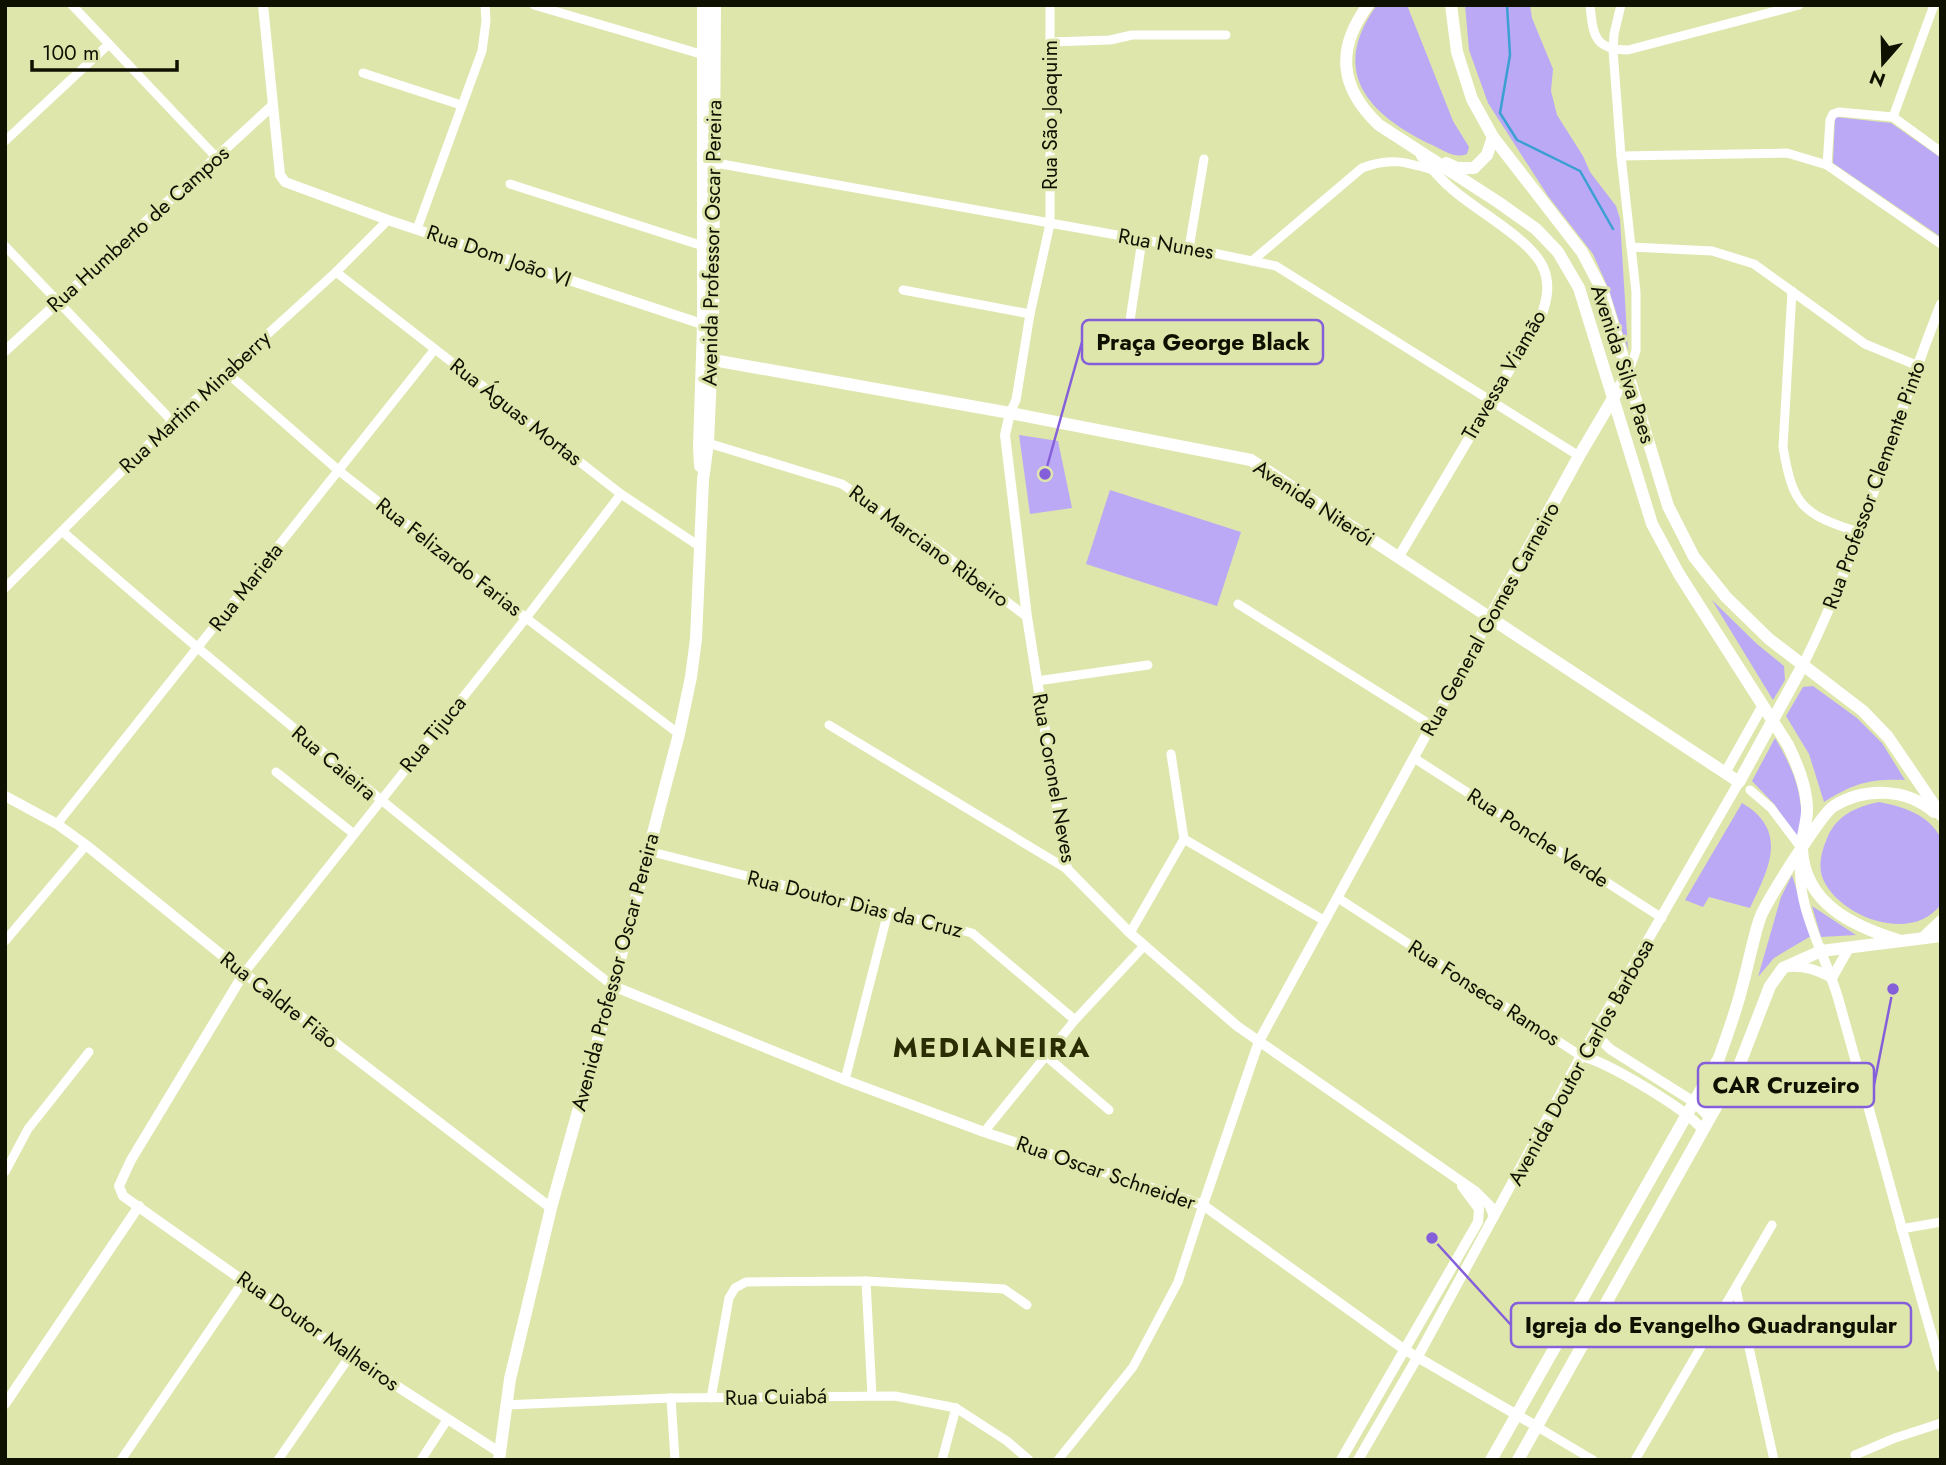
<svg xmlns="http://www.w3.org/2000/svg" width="1946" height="1465" viewBox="0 0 1946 1465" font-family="Jost,sans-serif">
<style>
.green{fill:#bba9f6}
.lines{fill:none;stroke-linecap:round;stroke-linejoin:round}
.stream{stroke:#3b9fd1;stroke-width:2.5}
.minor{stroke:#fff;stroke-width:9}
.tertiary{stroke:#fff;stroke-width:10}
.secondary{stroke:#fff;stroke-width:12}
.labels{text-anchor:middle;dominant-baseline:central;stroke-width:6;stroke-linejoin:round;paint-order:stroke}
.street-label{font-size:21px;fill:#0f1100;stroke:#dee6ac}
.district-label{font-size:28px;font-weight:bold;letter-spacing:2px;fill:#2a2d03;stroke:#dee6ac}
.leader{fill:none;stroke:#855fda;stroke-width:2.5}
.callout-dot{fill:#855fda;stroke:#dee6ac;stroke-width:2.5}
.callout{fill:#dee6ac;stroke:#855fda;stroke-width:2.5}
.callout-label{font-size:23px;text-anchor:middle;font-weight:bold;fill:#0f1100}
</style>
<rect width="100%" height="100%" fill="#dee6ac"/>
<g class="green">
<path d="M1377 5H1407L1453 121 1469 147 1467 154C1455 159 1443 150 1432 145 1369 115 1328 72 1377 5Z"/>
<path d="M1465 5H1530L1532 18 1553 69 1551 91 1557 115 1583 156 1590 172 1616 206 1620 219 1628 350 1609 290 1593 254 1548 196 1488 103 1469 50Z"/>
<path d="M1835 117 1891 123 1941 158V237L1833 163Z"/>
<path d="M1019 435 1058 441 1072 508 1030 514Z"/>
<path d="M1110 490 1241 532 1217 606 1086 564Z"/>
<path d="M1712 600 1757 644 1784 666 1785 680 1773 700Z"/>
<path d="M1813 686 1857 718 1882 743 1905 780C1869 779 1855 783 1824 802L1809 754 1786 716 1803 687Z"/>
<path d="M1775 738C1794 770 1804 795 1801 833L1795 836 1775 805 1752 781Z"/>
<path d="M1879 802C1904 807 1928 814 1941 838V904C1913 944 1840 918 1823 879 1818 867 1821 853 1826 841 1835 816 1855 807 1879 802Z"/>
<path d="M1742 803C1790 831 1768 870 1750 908L1709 897 1703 907 1685 900Z"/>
<path d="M1792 875 1811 936 1774 958 1758 977 1781 897Z"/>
<path d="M1812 906 1856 935 1821 937Z"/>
</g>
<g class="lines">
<path class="stream" d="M1507 5 1510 55 1500 113 1517 140 1580 171 1613 229"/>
<g class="minor">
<path d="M72 5 216 157"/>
<path d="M534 5 704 55"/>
<path d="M1590 5C1593 35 1594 50 1628 50L1799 5"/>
<path d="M1621 5 1614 34 1613 50 1621 156 1636 292V351L1628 373"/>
<path d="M1050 42 1110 40 1132 35H1226"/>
<path d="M363 73 461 105"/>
<path d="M1893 117 1934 5"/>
<path d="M5 141 109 44"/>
<path d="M1621 156 1787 153 1827 165 1941 244"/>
<path d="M710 162 1189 248 1276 266 1579 456"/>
<path d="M1827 165 1830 120 1833 114 1839 112 1893 117 1941 152"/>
<path d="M510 184 703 246"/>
<path d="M417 229 482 51 486 21 485 5"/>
<path d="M5 246 172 421"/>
<path d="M1631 247 1712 251 1754 264 1865 344 1916 365"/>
<path d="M1189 248 1204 159"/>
<path d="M1252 261 1362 168C1389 157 1406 162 1433 170"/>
<path d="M336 272 621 494 699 546"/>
<path d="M903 290 1030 314"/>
<path d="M1792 291 1783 447C1793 506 1802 514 1858 532"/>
<path d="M1128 334 1142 240"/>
<path d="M226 372 338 470 526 618 679 734"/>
<path d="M1010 413 1016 400 1030 314 1050 224V5"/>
<path d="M708 443 842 484 941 552 1027 617"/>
<path d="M62 531C241 688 426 838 613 986"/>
<path d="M5 588 172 421 336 272 388 220"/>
<path d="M1238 604 1431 725"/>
<path d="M1037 681 1148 665"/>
<path d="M829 725 1067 869"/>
<path d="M1414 758 1662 918"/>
<path d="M276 772 354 834"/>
<path d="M1750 790 1771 808 1802 849"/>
<path d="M57 824 435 349"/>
<path d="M1184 839 1325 921"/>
<path d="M648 851 972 933 1075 1020"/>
<path d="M1338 898 1581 1056"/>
<path d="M1130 933 1184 839 1171 754"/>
<path d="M5 941 86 845"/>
<path d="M244 973 526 618 621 494"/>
<path d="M1046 1056 1109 1110"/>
<path d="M845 1080 888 912"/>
<path d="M984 1132 1075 1020 1144 946"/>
<path d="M5 1172 28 1129 89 1052"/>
<path d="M1901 1229 1941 1222"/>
<path d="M866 1281 872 1396"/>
<path d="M1736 1289 1774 1460"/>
<path d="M671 1398 675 1460"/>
<path d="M711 1398 729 1298 735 1288 746 1282 866 1281 1004 1289 1027 1305"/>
<path d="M505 1405 671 1398 895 1396 956 1408 1007 1441 1029 1460"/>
<path d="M1536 1426 1593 1460"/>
<path d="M1855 1455 1895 1438 1941 1423"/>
<path d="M121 1460 244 1280"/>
<path d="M278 1460 350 1356"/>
<path d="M421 1460 447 1420"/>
<path d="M942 1460 956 1408"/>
<path d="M1058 1460 1133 1367 1178 1282 1203 1205"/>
<path d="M1635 1460 1772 1225"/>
</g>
<g class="tertiary">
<path d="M263 5 280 175 285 182 388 220 711 327"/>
<path d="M5 351 272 106"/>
<path d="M1010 413 1005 435 1027 617 1067 869 1130 933 1237 1026 1475 1191 1490 1206 1494 1217"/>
<path d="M1398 558 1541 317C1547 300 1551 283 1542 265 1527 237 1475 210 1451 188 1440 179 1431 167 1421 156"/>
<path d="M1803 665C1861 550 1893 423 1941 304"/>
<path d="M1725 773 1762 707"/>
<path d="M5 796 57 824 86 845 244 973 551 1208"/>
<path d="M1801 856C1794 904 1825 953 1838 998 1873 1121 1905 1244 1941 1367"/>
<path d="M1789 967C1806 966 1817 970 1832 978"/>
<path d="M244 973 131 1160 119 1186 123 1196 350 1356 499 1452"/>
<path d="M1832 978 1849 948"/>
<path d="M613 986 845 1080 984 1132 1203 1205 1405 1350 1536 1426"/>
<path d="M1598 1027 1601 1040 1610 1049 1694 1102 1709 1117"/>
<path d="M1581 1056C1606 1061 1686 1109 1702 1129"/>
<path d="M1203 1205 1259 1041 1490 618"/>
<path d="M5 1404 139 1206"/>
<path d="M1341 1460 1478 1222 1479 1209 1462 1186"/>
<path d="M1358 1460 1417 1358 1581 1056 1739 782"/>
</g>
<g class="secondary">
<path d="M1368 5C1335 50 1340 88 1379 125L1498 202 1536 229 1558 252 1579 288 1652 524 1679 574 1788 745C1797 764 1806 785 1807 807 1808 821 1801 836 1802 850 1805 904 1853 926 1898 940"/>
<path d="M1451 5 1457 52 1472 99 1493 137 1582 252 1603 292 1668 506 1694 557 1726 597 1769 639 1863 711 1888 737 1941 815"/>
<path d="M1446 163 1457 168H1474L1487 155 1493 137"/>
<path d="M702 358 1010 413 1251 460 1739 782 1803 665"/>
<path d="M700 466 699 447 703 325V5"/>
<path d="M1490 618 1579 456 1628 373"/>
<path d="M1924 937 1941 921"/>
<path d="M499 1460 510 1379 551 1208 613 986 679 734 691 677 696 639 703 480 708 443 713 328 715 5"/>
<path d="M1491 1460 1719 1058C1727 1036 1735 1014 1741 991 1748 967 1752 942 1760 918 1766 902 1821 814 1834 806 1865 787 1906 788 1934 812"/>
<path d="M1518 1460 1739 1066 1770 986 1783 968 1821 951 1941 936"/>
</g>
</g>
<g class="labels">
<g class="street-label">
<text transform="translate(1050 115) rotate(-90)">Rua São Joaquim</text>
<text transform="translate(138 229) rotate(-42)">Rua Humberto de Campos</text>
<text transform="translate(712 243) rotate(-89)">Avenida Professor Oscar Pereira</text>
<text transform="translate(1166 244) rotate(10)">Rua Nunes</text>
<text transform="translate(499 256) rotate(19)">Rua Dom João VI</text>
<text transform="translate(1623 364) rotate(72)">Avenida Silva Paes</text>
<text transform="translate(1504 375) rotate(-60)">Travessa Viamão</text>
<text transform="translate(195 402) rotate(-43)">Rua Martim Minaberry</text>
<text transform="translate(516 412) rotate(38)">Rua Águas Mortas</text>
<text transform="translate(1874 485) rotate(-70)">Rua Professor Clemente Pinto</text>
<text transform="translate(1314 503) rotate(33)">Avenida Niterói</text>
<text transform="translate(929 546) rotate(36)">Rua Marciano Ribeiro</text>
<text transform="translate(449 557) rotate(38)">Rua Felizardo Farias</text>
<text transform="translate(246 587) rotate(-52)">Rua Marieta</text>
<text transform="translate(1490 619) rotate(-61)">Rua General Gomes Carneiro</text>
<text transform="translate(433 734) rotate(-51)">Rua Tijuca</text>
<text transform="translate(334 763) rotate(40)">Rua Caieira</text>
<text transform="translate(1054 778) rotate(80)">Rua Coronel Neves</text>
<text transform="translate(1538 838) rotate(33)">Rua Ponche Verde</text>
<text transform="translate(855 904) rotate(14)">Rua Doutor Dias da Cruz</text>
<text transform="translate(615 972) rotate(-75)">Avenida Professor Oscar Pereira</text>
<text transform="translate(1484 993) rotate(33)">Rua Fonseca Ramos</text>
<text transform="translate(279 1000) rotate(38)">Rua Caldre Fião</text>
<text transform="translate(1581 1062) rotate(-61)">Avenida Doutor Carlos Barbosa</text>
<text transform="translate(1106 1173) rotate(19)">Rua Oscar Schneider</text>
<text transform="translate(318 1331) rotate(35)">Rua Doutor Malheiros</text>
<text transform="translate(776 1397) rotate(-1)">Rua Cuiabá</text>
</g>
<g class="district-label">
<text x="992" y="1047">MEDIANEIRA</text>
</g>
</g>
<path class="leader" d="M1045 474L1082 342M1893 989L1874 1085M1432 1238L1511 1325"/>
<g class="callout-dot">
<circle cx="1045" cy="474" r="7"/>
<circle cx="1893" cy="989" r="7"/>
<circle cx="1432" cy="1238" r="7"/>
</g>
<g class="callout">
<rect x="1082" y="320" width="241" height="44" rx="7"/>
<rect x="1698" y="1063" width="176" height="44" rx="7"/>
<rect x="1511" y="1303" width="400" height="44" rx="7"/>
</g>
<g class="callout-label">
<text x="1203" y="350">Praça George Black</text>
<text x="1786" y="1093">CAR Cruzeiro</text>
<text x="1711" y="1333">Igreja do Evangelho Quadrangular</text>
</g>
<rect width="1946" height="1465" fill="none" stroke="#0f1100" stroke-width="14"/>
<g transform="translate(1883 63) rotate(200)" stroke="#dee6ac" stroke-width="5" paint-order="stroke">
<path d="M0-5L12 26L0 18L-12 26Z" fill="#0f1100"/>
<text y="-10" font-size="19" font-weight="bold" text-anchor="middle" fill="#0f1100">N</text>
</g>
<path d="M32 60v10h145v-10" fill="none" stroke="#0f1100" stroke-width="3.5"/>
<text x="42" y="60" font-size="21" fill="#0f1100" stroke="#dee6ac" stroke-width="5" paint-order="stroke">100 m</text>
</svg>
